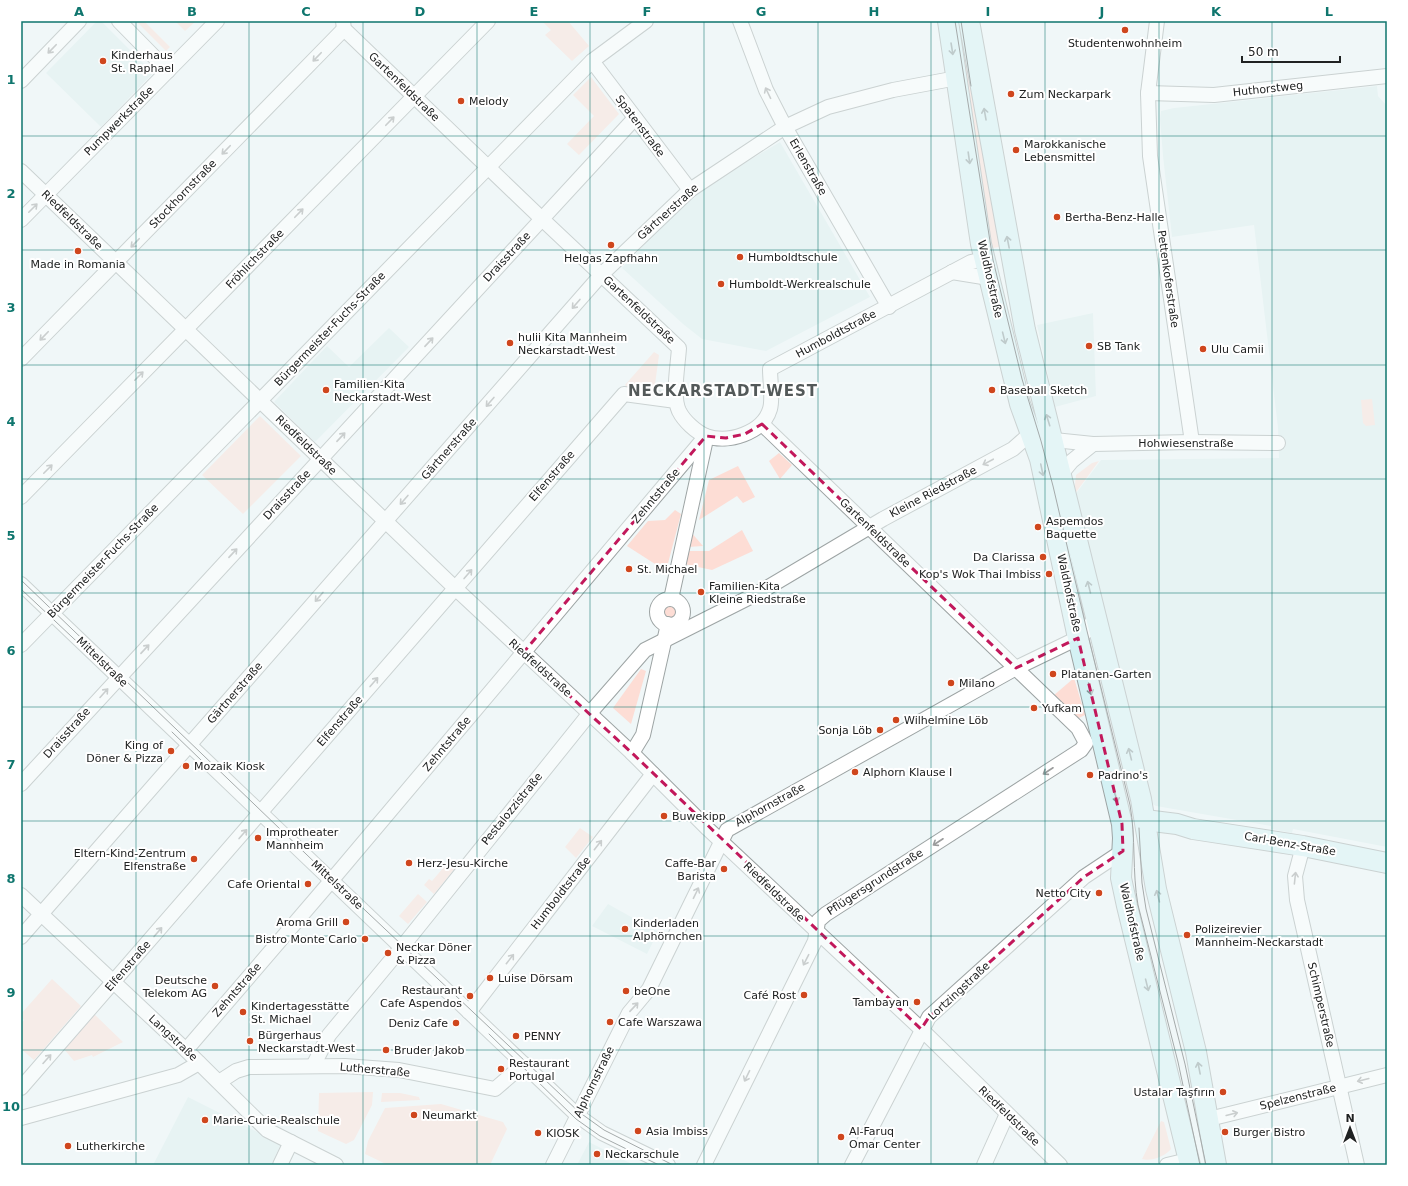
<svg xmlns="http://www.w3.org/2000/svg" width="1408" height="1186" viewBox="0 0 1408 1186" font-family="'DejaVu Sans',sans-serif">
<style>
.built{fill:#dcedee}
.green{fill:#fdddd5}
.lines{fill:none;stroke-linecap:round;stroke-linejoin:round}
.street-casing{stroke:#9da4a4;stroke-width:16}
.secondary-casing{stroke:#9da4a4;stroke-width:22}
.street{stroke:#fff;stroke-width:14}
.secondary{stroke:#d4f1f4;stroke-width:20}
.tram{stroke:#494c4c;stroke-width:1}
.oneway{stroke:#9b9c9c}
.oneway2{stroke:#839496}
.marked{fill:none;stroke:#c2185b;stroke-width:3;stroke-dasharray:8 5;stroke-linejoin:round}
.grid{fill:none;stroke:#0f766e;stroke-width:1;stroke-opacity:0.55}
.poi-dot{fill:#cf461d;stroke:#fff;stroke-width:1.5}
.labels{text-anchor:middle;dominant-baseline:central;stroke-width:4;stroke-linejoin:round;paint-order:stroke}
.poi-label{font-size:11px;fill:#202222;stroke:#fff;text-anchor:start}
.street-label{font-size:11px;fill:#202222;stroke:#fff}
.district-label{font-size:15px;font-weight:bold;letter-spacing:1px;fill:#535959;stroke:#fff}
.neatline{fill:none;stroke:#0f766e;stroke-width:1.5}
.grid-label{font-size:13px;text-anchor:middle;font-weight:bold;fill:#0f766e}
</style>
<rect width="100%" height="100%" fill="#f0f7f8"/>
<g class="built">
<path d="M97 21H101L153 73 101 127 46 73Z"/>
<path d="M1377 86 1378 96 1387 106V847L1293 829 1292 833 1271 829V826L1156 806 1150 803 1074 496 1101 460 1279 458 1278 428 1254 225 1172 237 1163 156 1160 119 1161 111 1174 108Z"/>
<path d="M780 142 870 297 766 351 702 339 683 324 622 268 692 194Z"/>
<path d="M1093 313 1096 396 1055 407 1037 325Z"/>
<path d="M389 328 409 347 315 442 274 402 327 346 349 367Z"/>
<path d="M608 904 658 932 647 954 592 926Z"/>
<path d="M188 1097 281 1144 271 1165H153Z"/>
<path d="M589 1142 634 1165H577Z"/>
</g>
<g class="green">
<path d="M136 21H144L170 47 166 51Z"/>
<path d="M175 21H196L185 31Z"/>
<path d="M542 21H568L589 46 572 61 545 35 551 30Z"/>
<path d="M953 21H965L1006 246 986 249Z"/>
<path d="M591 77 619 114 579 155 567 144 594 116 573 95Z"/>
<path d="M654 352 659 355 654 392 628 388 625 385Z"/>
<path d="M1372 399 1375 425 1366 426 1363 423 1361 400Z"/>
<path d="M260 416 301 456 243 514 202 475Z"/>
<path d="M779 453 792 465 780 479 769 461Z"/>
<path d="M1099 461 1074 495 1076 475 1092 463Z"/>
<path d="M738 466 755 497 743 503 737 496 699 520 709 480Z"/>
<path d="M675 510 681 514 666 571 627 546 648 521 665 520Z"/>
<path d="M742 530 753 551 712 570 684 564 686 551H709Z"/>
<path d="M690 531 703 546 688 547Z"/>
<circle cx="670" cy="612" r="7"/>
<path d="M641 669 646 671 631 724 613 708Z"/>
<path d="M1074 678 1085 715 1077 719 1053 696Z"/>
<path d="M580 828 593 837 576 858 565 847Z"/>
<path d="M450 860 457 866 434 894 424 885 429 879 432 881Z"/>
<path d="M418 894 427 902 408 924 399 916Z"/>
<path d="M52 979 81 1006 34 1060 21 1049V1024L24 1020 21 1017V1014Z"/>
<path d="M94 1014 123 1042 93 1057 92 1055 74 1061 64 1049Z"/>
<path d="M373 1092 372 1105 354 1140 346 1144 318 1131 319 1093Z"/>
<path d="M382 1093H400L419 1097 420 1100 381 1102Z"/>
<path d="M441 1104 503 1122 507 1129 490 1165H388L365 1154 368 1141 385 1108Z"/>
<path d="M1161 1121 1164 1122 1171 1149C1166 1156 1150 1162 1142 1159Z"/>
</g>
<g class="lines">
<g class="street-casing">
<g id="street">
<path d="M119 21 168 71"/>
<path d="M343 21 344 29 542 219 679 348C678 365 672 396 679 411 684 421 696 432 706 436 728 444 763 433 770 409 773 399 770 380 770 369L971 262 984 259"/>
<path d="M740 21 766 90 785 127 889 307"/>
<path d="M1157 21 1148 93 1150 156 1192 442"/>
<path d="M592 61 690 190"/>
<path d="M21 81 79 21"/>
<path d="M1148 93 1214 95 1387 76"/>
<path d="M21 171 455 588 632 753 708 829 921 1029 1060 1165"/>
<path d="M21 220 217 21"/>
<path d="M952 272 989 278"/>
<path d="M21 359 344 29"/>
<path d="M1054 440 1093 444 1192 442 1278 443"/>
<path d="M1062 473 1072 461 1093 444"/>
<path d="M21 497 488 21"/>
<path d="M21 584 578 1116 602 1133 668 1165"/>
<path d="M671 599 706 439"/>
<circle cx="670" cy="612" r="13"/>
<path d="M21 645 592 61 646 21"/>
<path d="M632 753 643 735 668 624"/>
<path d="M21 784 635 118"/>
<path d="M1303 846 1295 876 1297 900 1357 1165"/>
<path d="M21 895 186 1050 267 1130 336 1165"/>
<path d="M21 937 601 275 690 190 785 127 828 107 893 90 957 78"/>
<path d="M469 1012 653 774"/>
<path d="M186 1050 331 881 706 436"/>
<path d="M313 1066 329 1035 402 947 590 713 645 650 760 592 883 519 1013 449 1031 433"/>
<path d="M219 1082 236 1071 249 1067 345 1066 399 1070 495 1089 524 1064"/>
<path d="M21 1088 624 394 676 401"/>
<path d="M21 1118 178 1075 199 1063"/>
<path d="M1209 1119 1387 1075"/>
<path d="M280 1165 291 1142"/>
<path d="M553 1165 629 1013 649 989 727 830 1016 668 1078 638 1087 631 1096 615"/>
<path d="M704 1165 815 941 818 921 826 914 1081 750 1086 743 1078 728 762 424"/>
<path d="M852 1165 929 1017 1084 877 1123 851"/>
<path d="M984 1165 1007 1114"/>
<path d="M1167 1165 1188 1160"/>
</g>
</g>
<g class="secondary-casing">
<g id="secondary">
<path d="M948 21 981 244 1020 404 1040 459 1078 638 1122 824 1123 838 1121 878 1127 906 1190 1165"/>
<path d="M969 21 1025 330 1141 799 1156 889 1196 1052 1216 1165"/>
<path d="M1145 820 1177 824 1193 829 1303 846 1387 863"/>
</g>
</g>
<use href="#street" class="street"/>
<use href="#secondary" class="secondary"/>
<g class="tram">
<path d="M955 21 993 260 1022 379 1041 441 1053 486 1087 631 1130 805C1136 838 1132 872 1138 905L1178 1062 1200 1165"/>
<path d="M961 21 971 86"/>
<path d="M21 580 332 879 579 1112 604 1130 673 1165"/>
<path d="M21 589 89 653"/>
<path d="M172 732 202 761"/>
<path d="M1139 828 1142 883 1146 909 1185 1064 1206 1165"/>
<path d="M489 1034 576 1119 600 1136 659 1165"/>
</g>
</g>
<defs><path id="oneway-shaft" d="M-6 0H5M1.5-3L5.5 0L1.5 3" fill="none" stroke-width="1.6" stroke-linecap="round" stroke-linejoin="round"/></defs>
<g class="oneway">
<use href="#oneway-shaft" transform="translate(52 49) rotate(134)"/>
<use href="#oneway-shaft" transform="translate(317 57) rotate(134)"/>
<use href="#oneway-shaft" transform="translate(768 93) rotate(-116)"/>
<use href="#oneway-shaft" transform="translate(390 121) rotate(-46)"/>
<use href="#oneway-shaft" transform="translate(226 150) rotate(134)"/>
<use href="#oneway-shaft" transform="translate(33 208) rotate(-45)"/>
<use href="#oneway-shaft" transform="translate(299 213) rotate(-46)"/>
<use href="#oneway-shaft" transform="translate(135 243) rotate(134)"/>
<use href="#oneway-shaft" transform="translate(576 304) rotate(131)"/>
<use href="#oneway-shaft" transform="translate(44 336) rotate(134)"/>
<use href="#oneway-shaft" transform="translate(429 342) rotate(-47)"/>
<use href="#oneway-shaft" transform="translate(139 376) rotate(-45)"/>
<use href="#oneway-shaft" transform="translate(490 402) rotate(131)"/>
<use href="#oneway-shaft" transform="translate(341 437) rotate(-47)"/>
<use href="#oneway-shaft" transform="translate(988 462) rotate(152)"/>
<use href="#oneway-shaft" transform="translate(48 469) rotate(-45)"/>
<use href="#oneway-shaft" transform="translate(404 500) rotate(131)"/>
<use href="#oneway-shaft" transform="translate(233 553) rotate(-47)"/>
<use href="#oneway-shaft" transform="translate(468 574) rotate(-49)"/>
<use href="#oneway-shaft" transform="translate(319 597) rotate(131)"/>
<use href="#oneway-shaft" transform="translate(145 649) rotate(-47)"/>
<use href="#oneway-shaft" transform="translate(374 682) rotate(-49)"/>
<use href="#oneway-shaft" transform="translate(104 693) rotate(-48)"/>
<use href="#oneway-shaft" transform="translate(1048 771) rotate(147)"/>
<use href="#oneway-shaft" transform="translate(243 834) rotate(-49)"/>
<use href="#oneway-shaft" transform="translate(938 842) rotate(147)"/>
<use href="#oneway-shaft" transform="translate(598 845) rotate(-52)"/>
<use href="#oneway-shaft" transform="translate(1295 878) rotate(-84)"/>
<use href="#oneway-shaft" transform="translate(696 893) rotate(-64)"/>
<use href="#oneway-shaft" transform="translate(158 932) rotate(-49)"/>
<use href="#oneway-shaft" transform="translate(510 959) rotate(-52)"/>
<use href="#oneway-shaft" transform="translate(806 960) rotate(117)"/>
<use href="#oneway-shaft" transform="translate(634 1007) rotate(-47)"/>
<use href="#oneway-shaft" transform="translate(47 1059) rotate(-48)"/>
<use href="#oneway-shaft" transform="translate(747 1076) rotate(116)"/>
<use href="#oneway-shaft" transform="translate(1363 1080) rotate(166)"/>
<use href="#oneway-shaft" transform="translate(1232 1114) rotate(-14)"/>
</g>
<g class="oneway2">
<use href="#oneway-shaft" transform="translate(952 49) rotate(81)"/>
<use href="#oneway-shaft" transform="translate(985 114) rotate(-100)"/>
<use href="#oneway-shaft" transform="translate(969 158) rotate(82)"/>
<use href="#oneway-shaft" transform="translate(1008 242) rotate(-101)"/>
<use href="#oneway-shaft" transform="translate(1004 338) rotate(76)"/>
<use href="#oneway-shaft" transform="translate(1048 420) rotate(-107)"/>
<use href="#oneway-shaft" transform="translate(1042 470) rotate(78)"/>
<use href="#oneway-shaft" transform="translate(1089 587) rotate(-104)"/>
<use href="#oneway-shaft" transform="translate(1090 689) rotate(77)"/>
<use href="#oneway-shaft" transform="translate(1130 754) rotate(-104)"/>
<use href="#oneway-shaft" transform="translate(1116 797) rotate(77)"/>
<use href="#oneway-shaft" transform="translate(1158 896) rotate(-104)"/>
<use href="#oneway-shaft" transform="translate(1147 985) rotate(76)"/>
<use href="#oneway-shaft" transform="translate(1199 1068) rotate(-101)"/>
</g>
<path d="M0 0H1408V1186H0ZM762 424 1016 668 1078 638 1122 824 1123 851 1084 877 929 1017 921 1029 632 753 523 653 706 436 726 438 745 434Z" fill="#f0f7f8" fill-opacity=".55" fill-rule="evenodd"/>
<path class="marked" d="M762 424 1016 668 1078 638 1122 824 1123 851 1084 877 929 1017 921 1029 632 753 523 653 706 436 726 438 745 434Z"/>
<path class="grid" d="M136 21V1165M249 21V1165M363 21V1165M477 21V1165M590 21V1165M704 21V1165M818 21V1165M931 21V1165M1045 21V1165M1159 21V1165M1272 21V1165M21 136H1387M21 250H1387M21 365H1387M21 479H1387M21 593H1387M21 707H1387M21 821H1387M21 936H1387M21 1050H1387"/>
<g class="poi-dot">
<circle cx="1125" cy="30" r="4"/>
<circle cx="103" cy="61" r="4"/>
<circle cx="1011" cy="94" r="4"/>
<circle cx="461" cy="101" r="4"/>
<circle cx="1016" cy="150" r="4"/>
<circle cx="1057" cy="217" r="4"/>
<circle cx="611" cy="245" r="4"/>
<circle cx="78" cy="251" r="4"/>
<circle cx="740" cy="257" r="4"/>
<circle cx="721" cy="284" r="4"/>
<circle cx="510" cy="343" r="4"/>
<circle cx="1089" cy="346" r="4"/>
<circle cx="1203" cy="349" r="4"/>
<circle cx="326" cy="390" r="4"/>
<circle cx="992" cy="390" r="4"/>
<circle cx="1038" cy="527" r="4"/>
<circle cx="1043" cy="557" r="4"/>
<circle cx="629" cy="569" r="4"/>
<circle cx="1049" cy="574" r="4"/>
<circle cx="701" cy="592" r="4"/>
<circle cx="1053" cy="674" r="4"/>
<circle cx="951" cy="683" r="4"/>
<circle cx="1034" cy="708" r="4"/>
<circle cx="896" cy="720" r="4"/>
<circle cx="880" cy="730" r="4"/>
<circle cx="171" cy="751" r="4"/>
<circle cx="186" cy="766" r="4"/>
<circle cx="855" cy="772" r="4"/>
<circle cx="1090" cy="775" r="4"/>
<circle cx="664" cy="816" r="4"/>
<circle cx="258" cy="838" r="4"/>
<circle cx="194" cy="859" r="4"/>
<circle cx="409" cy="863" r="4"/>
<circle cx="724" cy="869" r="4"/>
<circle cx="308" cy="884" r="4"/>
<circle cx="1099" cy="893" r="4"/>
<circle cx="346" cy="922" r="4"/>
<circle cx="625" cy="929" r="4"/>
<circle cx="1187" cy="935" r="4"/>
<circle cx="365" cy="939" r="4"/>
<circle cx="388" cy="953" r="4"/>
<circle cx="490" cy="978" r="4"/>
<circle cx="215" cy="986" r="4"/>
<circle cx="626" cy="991" r="4"/>
<circle cx="804" cy="995" r="4"/>
<circle cx="470" cy="996" r="4"/>
<circle cx="917" cy="1002" r="4"/>
<circle cx="243" cy="1012" r="4"/>
<circle cx="610" cy="1022" r="4"/>
<circle cx="456" cy="1023" r="4"/>
<circle cx="516" cy="1036" r="4"/>
<circle cx="250" cy="1041" r="4"/>
<circle cx="386" cy="1050" r="4"/>
<circle cx="501" cy="1069" r="4"/>
<circle cx="1223" cy="1092" r="4"/>
<circle cx="414" cy="1115" r="4"/>
<circle cx="205" cy="1120" r="4"/>
<circle cx="638" cy="1131" r="4"/>
<circle cx="1225" cy="1132" r="4"/>
<circle cx="538" cy="1133" r="4"/>
<circle cx="841" cy="1137" r="4"/>
<circle cx="68" cy="1146" r="4"/>
<circle cx="597" cy="1154" r="4"/>
</g>
<g class="labels">
<g class="poi-label">
<text x="1125" y="43" text-anchor="middle">Studentenwohnheim</text>
<text x="111" y="55">Kinderhaus<tspan x="111" dy="13">St. Raphael</tspan></text>
<text x="1019" y="94">Zum Neckarpark</text>
<text x="469" y="101">Melody</text>
<text x="1024" y="144">Marokkanische<tspan x="1024" dy="13">Lebensmittel</tspan></text>
<text x="1065" y="217">Bertha-Benz-Halle</text>
<text x="748" y="257">Humboldtschule</text>
<text x="611" y="258" text-anchor="middle">Helgas Zapfhahn</text>
<text x="78" y="264" text-anchor="middle">Made in Romania</text>
<text x="729" y="284">Humboldt-Werkrealschule</text>
<text x="518" y="337">hulii Kita Mannheim<tspan x="518" dy="13">Neckarstadt-West</tspan></text>
<text x="1097" y="346">SB Tank</text>
<text x="1211" y="349">Ulu Camii</text>
<text x="334" y="384">Familien-Kita<tspan x="334" dy="13">Neckarstadt-West</tspan></text>
<text x="1000" y="390">Baseball Sketch</text>
<text x="1046" y="521">Aspemdos<tspan x="1046" dy="13">Baquette</tspan></text>
<text x="1035" y="557" text-anchor="end">Da Clarissa</text>
<text x="637" y="569">St. Michael</text>
<text x="1041" y="574" text-anchor="end">Kop's Wok Thai Imbiss</text>
<text x="709" y="586">Familien-Kita<tspan x="709" dy="13">Kleine Riedstraße</tspan></text>
<text x="1061" y="674">Platanen-Garten</text>
<text x="959" y="683">Milano</text>
<text x="1042" y="708">Yufkam</text>
<text x="904" y="720">Wilhelmine Löb</text>
<text x="872" y="730" text-anchor="end">Sonja Löb</text>
<text x="163" y="745" text-anchor="end">King of<tspan x="163" dy="13">Döner &amp; Pizza</tspan></text>
<text x="194" y="766">Mozaik Kiosk</text>
<text x="863" y="772">Alphorn Klause I</text>
<text x="1098" y="775">Padrino's</text>
<text x="672" y="816">Buwekipp</text>
<text x="266" y="832">Improtheater<tspan x="266" dy="13">Mannheim</tspan></text>
<text x="186" y="853" text-anchor="end">Eltern-Kind-Zentrum<tspan x="186" dy="13">Elfenstraße</tspan></text>
<text x="417" y="863">Herz-Jesu-Kirche</text>
<text x="716" y="863" text-anchor="end">Caffe-Bar<tspan x="716" dy="13">Barista</tspan></text>
<text x="300" y="884" text-anchor="end">Cafe Oriental</text>
<text x="1091" y="893" text-anchor="end">Netto City</text>
<text x="338" y="922" text-anchor="end">Aroma Grill</text>
<text x="633" y="923">Kinderladen<tspan x="633" dy="13">Alphörnchen</tspan></text>
<text x="1195" y="929">Polizeirevier<tspan x="1195" dy="13">Mannheim-Neckarstadt</tspan></text>
<text x="357" y="939" text-anchor="end">Bistro Monte Carlo</text>
<text x="396" y="947">Neckar Döner<tspan x="396" dy="13">&amp; Pizza</tspan></text>
<text x="498" y="978">Luise Dörsam</text>
<text x="207" y="980" text-anchor="end">Deutsche<tspan x="207" dy="13">Telekom AG</tspan></text>
<text x="462" y="990" text-anchor="end">Restaurant<tspan x="462" dy="13">Cafe Aspendos</tspan></text>
<text x="634" y="991">beOne</text>
<text x="796" y="995" text-anchor="end">Café Rost</text>
<text x="909" y="1002" text-anchor="end">Tambayan</text>
<text x="251" y="1006">Kindertagesstätte<tspan x="251" dy="13">St. Michael</tspan></text>
<text x="618" y="1022">Cafe Warszawa</text>
<text x="448" y="1023" text-anchor="end">Deniz Cafe</text>
<text x="258" y="1035">Bürgerhaus<tspan x="258" dy="13">Neckarstadt-West</tspan></text>
<text x="524" y="1036">PENNY</text>
<text x="394" y="1050">Bruder Jakob</text>
<text x="509" y="1063">Restaurant<tspan x="509" dy="13">Portugal</tspan></text>
<text x="1215" y="1092" text-anchor="end">Ustalar Taşfırın</text>
<text x="422" y="1115">Neumarkt</text>
<text x="213" y="1120">Marie-Curie-Realschule</text>
<text x="646" y="1131">Asia Imbiss</text>
<text x="849" y="1131">Al-Faruq<tspan x="849" dy="13">Omar Center</tspan></text>
<text x="1233" y="1132">Burger Bistro</text>
<text x="546" y="1133">KIOSK</text>
<text x="76" y="1146">Lutherkirche</text>
<text x="605" y="1154">Neckarschule</text>
</g>
<g class="street-label">
<text transform="translate(404 87) rotate(44)">Gartenfeldstraße</text>
<text transform="translate(1268 89) rotate(-6)">Huthorstweg</text>
<text transform="translate(119 121) rotate(-45)">Pumpwerkstraße</text>
<text transform="translate(640 126) rotate(53)">Spatenstraße</text>
<text transform="translate(808 167) rotate(60)">Erlenstraße</text>
<text transform="translate(183 194) rotate(-46)">Stockhornstraße</text>
<text transform="translate(668 212) rotate(-42)">Gärtnerstraße</text>
<text transform="translate(72 220) rotate(44)">Riedfeldstraße</text>
<text transform="translate(507 257) rotate(-47)">Draisstraße</text>
<text transform="translate(255 259) rotate(-46)">Fröhlichstraße</text>
<text transform="translate(990 279) rotate(77)">Waldhofstraße</text>
<text transform="translate(1168 279) rotate(82)">Pettenkoferstraße</text>
<text transform="translate(639 310) rotate(43)">Gartenfeldstraße</text>
<text transform="translate(330 329) rotate(-46)">Bürgermeister-Fuchs-Straße</text>
<text transform="translate(836 334) rotate(-28)">Humboldtstraße</text>
<text x="1186" y="443">Hohwiesenstraße</text>
<text transform="translate(306 445) rotate(44)">Riedfeldstraße</text>
<text transform="translate(449 449) rotate(-49)">Gärtnerstraße</text>
<text transform="translate(552 476) rotate(-49)">Elfenstraße</text>
<text transform="translate(933 492) rotate(-28)">Kleine Riedstraße</text>
<text transform="translate(287 495) rotate(-47)">Draisstraße</text>
<text transform="translate(656 496) rotate(-50)">Zehntstraße</text>
<text transform="translate(875 533) rotate(44)">Gartenfeldstraße</text>
<text transform="translate(103 561) rotate(-46)">Bürgermeister-Fuchs-Straße</text>
<text transform="translate(1069 593) rotate(78)">Waldhofstraße</text>
<text transform="translate(102 662) rotate(44)">Mittelstraße</text>
<text transform="translate(540 668) rotate(42)">Riedfeldstraße</text>
<text transform="translate(235 693) rotate(-49)">Gärtnerstraße</text>
<text transform="translate(340 721) rotate(-49)">Elfenstraße</text>
<text transform="translate(67 733) rotate(-48)">Draisstraße</text>
<text transform="translate(447 744) rotate(-50)">Zehntstraße</text>
<text transform="translate(770 805) rotate(-29)">Alphornstraße</text>
<text transform="translate(512 809) rotate(-51)">Pestalozzistraße</text>
<text transform="translate(1290 844) rotate(10)">Carl-Benz-Straße</text>
<text transform="translate(875 882) rotate(-33)">Pflügersgrundstraße</text>
<text transform="translate(337 885) rotate(43)">Mittelstraße</text>
<text transform="translate(774 892) rotate(44)">Riedfeldstraße</text>
<text transform="translate(561 893) rotate(-52)">Humboldtstraße</text>
<text transform="translate(1132 922) rotate(77)">Waldhofstraße</text>
<text transform="translate(128 966) rotate(-49)">Elfenstraße</text>
<text transform="translate(237 990) rotate(-49)">Zehntstraße</text>
<text transform="translate(959 991) rotate(-43)">Lortzingstraße</text>
<text transform="translate(1321 1005) rotate(77)">Schimperstraße</text>
<text transform="translate(173 1038) rotate(43)">Langstraße</text>
<text transform="translate(375 1070) rotate(5)">Lutherstraße</text>
<text transform="translate(594 1082) rotate(-64)">Alphornstraße</text>
<text transform="translate(1298 1097) rotate(-14)">Spelzenstraße</text>
<text transform="translate(1009 1116) rotate(44)">Riedfeldstraße</text>
</g>
<g class="district-label">
<text x="723" y="391">NECKARSTADT-WEST</text>
</g>
</g>
<rect width="1408" height="1186" fill="none" stroke="#ffffff" stroke-width="44"/>
<g transform="translate(1350 1128)" stroke="#ffffff" stroke-width="3" paint-order="stroke">
<path d="M0-3L7 15L0 10L-7 15Z" fill="#202222"/>
<text y="-6" font-size="11" font-weight="bold" text-anchor="middle" fill="#202222">N</text>
</g>
<path d="M1242 56v6h98v-6" fill="none" stroke="#202222" stroke-width="2"/>
<text x="1248" y="56" font-size="12" fill="#202222" stroke="#ffffff" stroke-width="3" paint-order="stroke">50 m</text>
<rect x="22" y="22" width="1364" height="1142" class="neatline"/>
<g class="grid-label">
<text x="79" y="16">A</text>
<text x="192" y="16">B</text>
<text x="306" y="16">C</text>
<text x="420" y="16">D</text>
<text x="534" y="16">E</text>
<text x="647" y="16">F</text>
<text x="761" y="16">G</text>
<text x="874" y="16">H</text>
<text x="988" y="16">I</text>
<text x="1102" y="16">J</text>
<text x="1216" y="16">K</text>
<text x="1329" y="16">L</text>
<text x="11" y="84">1</text>
<text x="11" y="198">2</text>
<text x="11" y="312">3</text>
<text x="11" y="426">4</text>
<text x="11" y="540">5</text>
<text x="11" y="655">6</text>
<text x="11" y="769">7</text>
<text x="11" y="883">8</text>
<text x="11" y="997">9</text>
<text x="11" y="1111">10</text>
</g>
</svg>
